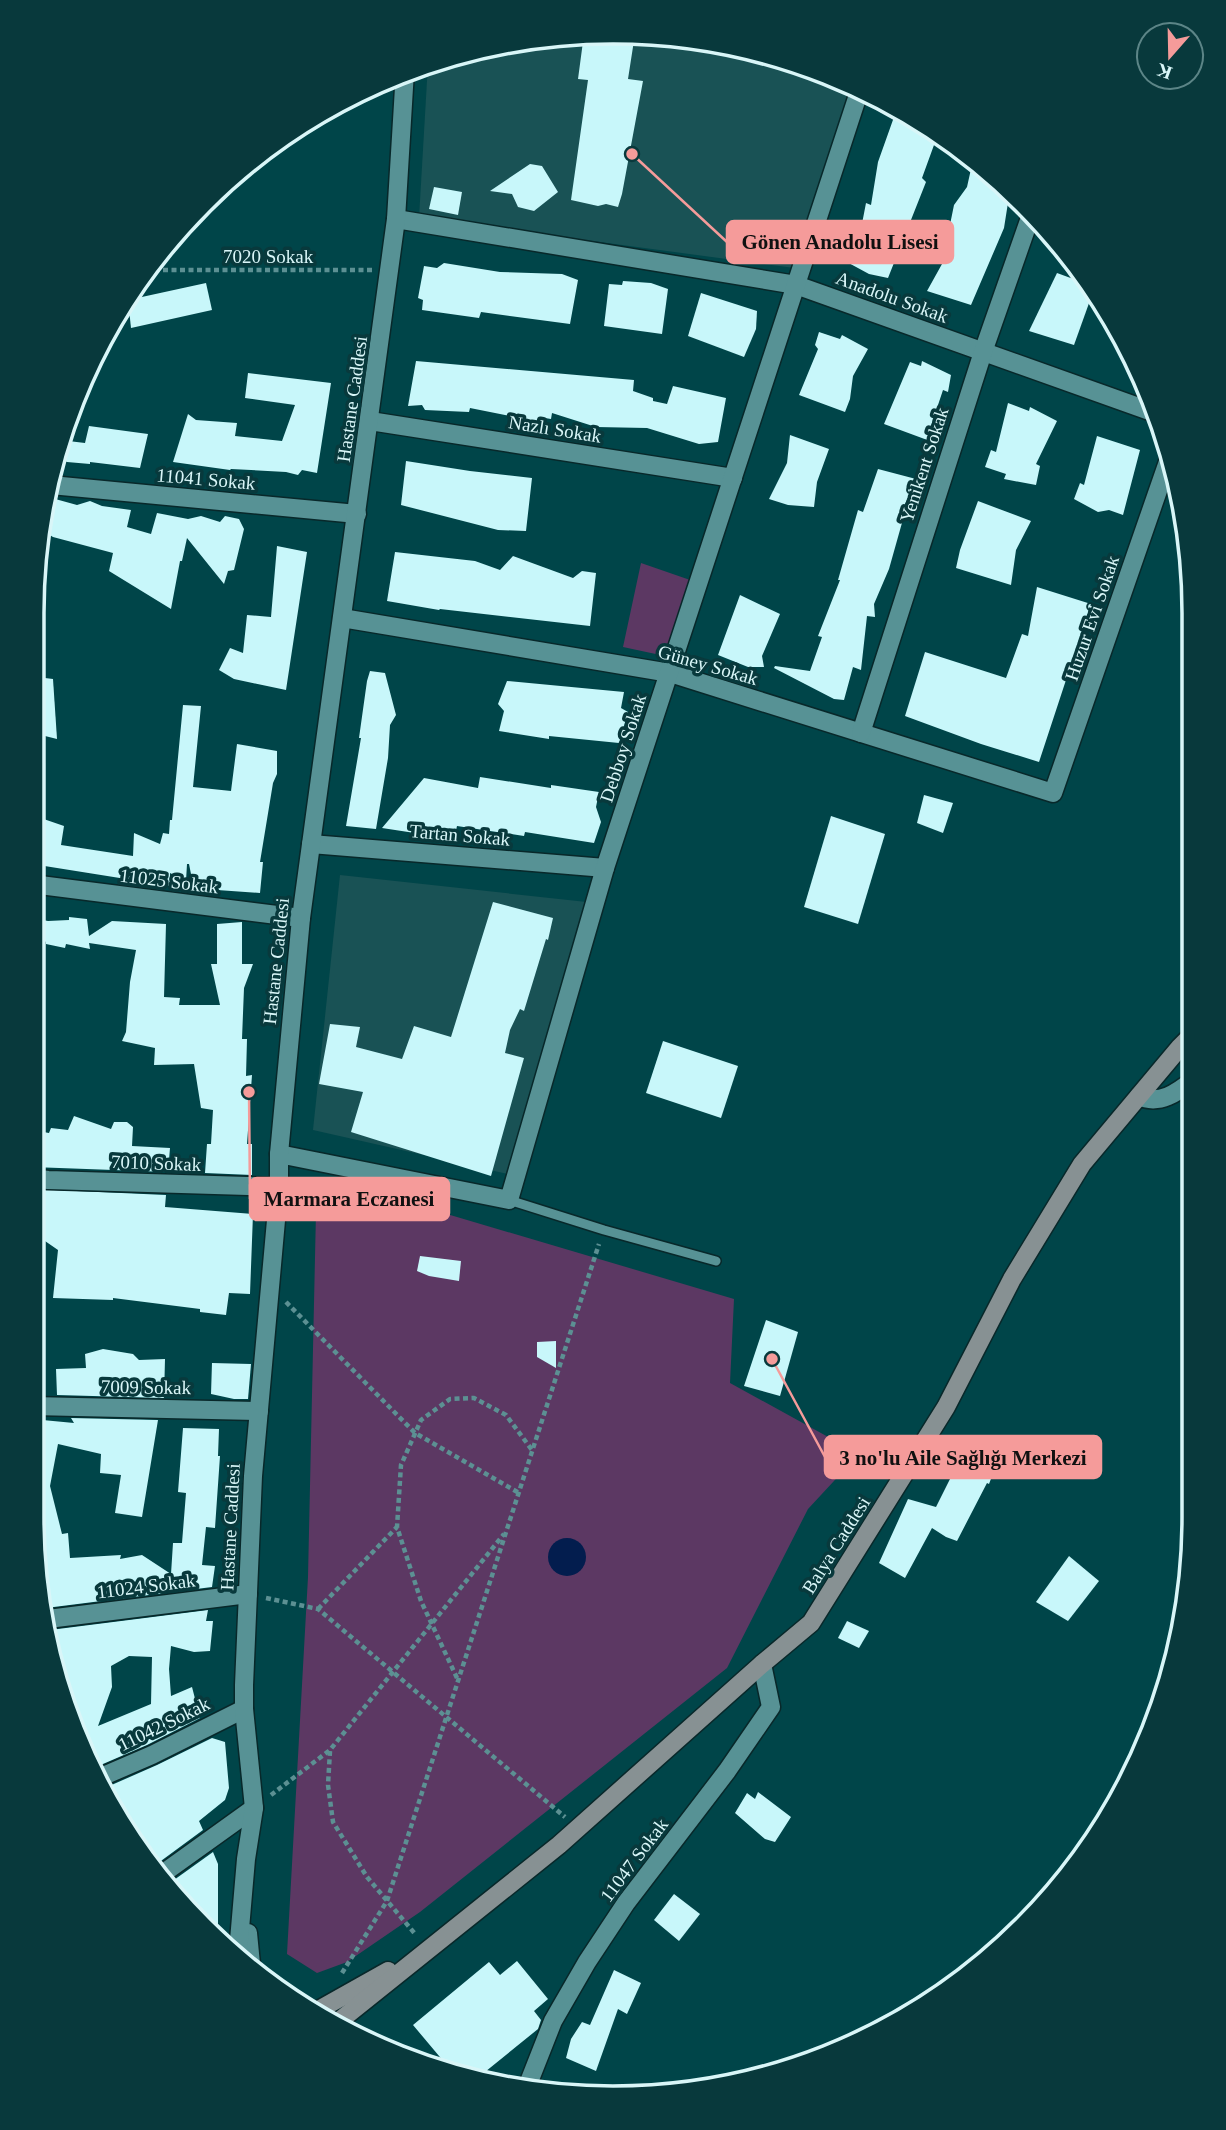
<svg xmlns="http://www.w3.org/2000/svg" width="1226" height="2130" viewBox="0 0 1226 2130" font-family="'Times New Roman',serif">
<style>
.built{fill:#195255}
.green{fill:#5c3863}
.water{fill:#031d4e}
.building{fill:#c8f7fa;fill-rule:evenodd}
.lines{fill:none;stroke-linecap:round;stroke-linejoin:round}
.service-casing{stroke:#08282a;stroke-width:12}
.minor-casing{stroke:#08282a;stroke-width:21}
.tertiary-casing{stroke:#08282a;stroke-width:21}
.secondary-casing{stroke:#08282a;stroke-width:21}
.path{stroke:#5c9093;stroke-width:4.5;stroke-dasharray:5 3.5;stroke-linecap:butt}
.service{stroke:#579295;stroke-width:9}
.minor{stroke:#579295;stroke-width:18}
.tertiary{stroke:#579295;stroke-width:18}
.secondary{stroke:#879193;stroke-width:18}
.labels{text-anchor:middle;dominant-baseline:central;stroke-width:7;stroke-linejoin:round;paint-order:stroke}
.street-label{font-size:19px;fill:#d9f6f8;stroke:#08393c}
.rim{fill:none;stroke:#d9f6f8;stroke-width:3.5}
.leader{fill:none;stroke:#f59b9a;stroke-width:2.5}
.callout-dot{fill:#f59b9a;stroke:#08393c;stroke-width:2.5}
.callout{fill:#f59b9a;stroke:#f59b9a;stroke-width:2.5}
.callout-label{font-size:21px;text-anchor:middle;font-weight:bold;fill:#111}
</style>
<rect width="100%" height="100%" fill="#004549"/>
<g class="built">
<path d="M613 32 726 43 835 76 863 90 802 269 419 218 428 64 499 43Z"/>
<path d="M340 875 605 904 526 1178 313 1130Z"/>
</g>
<g class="green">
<path d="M641 563 693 581 665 656 623 647Z"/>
<path d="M331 1187H356L734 1299 730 1383 859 1454 808 1509 727 1668 420 1912 347 1962 317 1973 287 1954 308 1577 316 1212Z"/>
</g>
<circle class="water" cx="567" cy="1557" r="19"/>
<g class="building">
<path d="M613 32 635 34 628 79 643 81 622 194 618 207 606 204 598 206 571 200 588 80 578 79 584 34Z"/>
<path d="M894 117 917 120 936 129 952 143 934 145 922 178 926 182 888 278 869 274 845 261 860 234 866 203 871 205 878 162Z"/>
<path d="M973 160 1010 190 1004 228 971 305 927 291 942 264 954 205 967 187Z"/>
<path d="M530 164 542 166 558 192 534 211 518 207 512 194 490 191Z"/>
<path d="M434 187 462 192 458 215 429 209Z"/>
<path d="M444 263 500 272 562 274 578 280 570 324 481 312 479 318 422 310 423 300 418 298 424 266 437 268Z"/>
<path d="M1057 273 1087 284 1093 292 1074 345 1029 331Z"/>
<path d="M623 281 651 283 668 289 662 334 604 326 609 284 622 285Z"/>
<path d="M206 283 212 310 131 328 128 300Z"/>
<path d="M701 293 757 311 756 329 744 357 688 336Z"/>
<path d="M819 332 840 339 842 335 868 349 853 376 850 399 845 412 799 395 818 349 815 345Z"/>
<path d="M416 361 634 380 633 391 653 398V401L667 404 673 386 726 398 718 442 699 444 647 428 596 427 552 413 551 419 539 417 540 422 470 408 469 412 425 410 422 405 408 406Z"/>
<path d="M922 361 951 375 948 392 943 390 932 423 936 425 930 441 884 424 910 362 921 366Z"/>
<path d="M248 373 331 383 317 473 302 470 298 475 286 472 231 469 230 470 173 462 188 414 196 420 237 423 235 436 282 441 295 405 245 398Z"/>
<path d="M1008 403 1029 411 1030 407 1057 421 1036 464 1040 466 1036 485 1004 479 1006 474 985 467 991 450 996 452Z"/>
<path d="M89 426 148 434 140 468 90 462V464L67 462 56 457 60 440 85 443Z"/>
<path d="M790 435 829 449 817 482 814 507 788 505 769 499 787 463Z"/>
<path d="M1097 436 1140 450 1123 515 1109 510 1098 512 1074 499 1080 483 1084 485Z"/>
<path d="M406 461 470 471 532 478 526 531 498 530 401 505Z"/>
<path d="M878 469 916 479 905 504 907 505 889 569 874 604 875 617 867 616 861 670 853 667 844 700 834 699 774 668 775 666 810 671 822 637 818 636 840 580H838L858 510 863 512Z"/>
<path d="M48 497 77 505 90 501 102 506 131 510 127 527 151 534 157 513 188 519 201 516 220 522 225 516 239 519 244 529 234 570 228 571 224 584 187 538 182 561H180L171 609 109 571 113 553 53 537 42 530Z"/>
<path d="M978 501 1031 521 1016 550 1011 585 956 568 960 550Z"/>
<path d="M277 546 307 552 286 690 234 679 219 670 230 648 243 653 247 615 271 617Z"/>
<path d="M395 552 475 561 500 570 513 556 573 578 582 571 596 573 590 626 440 609 439 610 387 601Z"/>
<path d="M1037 587 1091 604 1039 762 981 744 905 716 925 652 1006 678 1022 634 1028 636Z"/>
<path d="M740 595 780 614 762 656 764 667H748L718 655Z"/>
<path d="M370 671 385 673 396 715 390 725 388 758 376 829 346 826 361 738H359L367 681Z"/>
<path d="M45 678 53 679 57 739 37 734Z"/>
<path d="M507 681 624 692 621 708 628 712 619 743 549 736V739L499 731 504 711 498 704Z"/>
<path d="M183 705 201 706 193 787 231 791 237 744 277 751V774L273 783 260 862H263L260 893 203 889 193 884 189 864H187L186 881 170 873V886L32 864V815L64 826 61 845 133 856 134 833 160 844 163 833 169 834 170 820H172Z"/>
<path d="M480 777 551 788V785L599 792 596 807 601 822 594 843 525 832 524 836 457 826 454 839 382 828 424 778 478 788Z"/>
<path d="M924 795 953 803 943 833 917 823Z"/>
<path d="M831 816 885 834 858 924 804 907Z"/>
<path d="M493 902 553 918 548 940 546 939 524 1011 520 1009 510 1030 505 1053 524 1058 491 1176 351 1132 363 1092 319 1084 330 1024 360 1027 356 1047 402 1059 414 1026 451 1037Z"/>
<path d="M69 917 87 919 89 936 112 921 166 924 164 997 180 998 179 1005H220L211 964H217V924L242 922V964H253L244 988 242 1039H247L246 1076 252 1075 247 1144H252V1175L205 1173 207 1144H211L213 1110 201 1108 194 1064 154 1065 155 1048 122 1041 126 1032 130 982 136 950 89 943 90 949 66 944 65 948 46 944V941L44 944 32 942V918L48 921 69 920Z"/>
<path d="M663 1041 738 1066 721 1118 646 1093Z"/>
<path d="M74 1116 111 1129 114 1122H127L133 1127 132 1146 170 1148 168 1172 32 1167V1130L49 1133 51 1128 68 1130Z"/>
<path d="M32 1189 166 1195 165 1207 253 1214 250 1294 229 1293 226 1315 200 1312V1309L113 1298V1300L53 1298 58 1250 45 1241 32 1240Z"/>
<path d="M420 1256 461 1261 459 1281 429 1276 417 1271Z"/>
<path d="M766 1320 798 1332 780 1396 744 1386Z"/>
<path d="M556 1341V1368L537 1357V1342Z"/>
<path d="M103 1349 133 1354 139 1360 165 1359 164 1398 57 1395 56 1369 86 1368 85 1354Z"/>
<path d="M212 1363 251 1364 248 1399H234L211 1394Z"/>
<path d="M71 1418 158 1420 142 1517 115 1513 121 1475 100 1473 101 1454 58 1444 50 1486 62 1534 68 1533 70 1558 121 1555 120 1559 142 1555 171 1574 173 1543H182L186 1493 178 1492 183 1428 219 1429 218 1456H220L215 1528 206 1527 202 1565 215 1566 212 1587 46 1608 39 1565 45 1512 32 1511V1419L74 1423Z"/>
<path d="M965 1449 997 1463 989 1484 987 1483 957 1541 946 1537 932 1528 905 1578 879 1563 908 1499 936 1507Z"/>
<path d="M1069 1556 1099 1581 1068 1621 1036 1602Z"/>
<path d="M208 1610 206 1621H213L210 1651 194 1652 171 1646 169 1669 171 1696 192 1687 200 1718 147 1745 96 1767 62 1704 50 1630ZM129 1656 152 1657 151 1704 98 1726 112 1687 111 1666Z"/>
<path d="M847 1621 869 1631 859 1648 838 1638Z"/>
<path d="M212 1738 225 1742 229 1788 225 1800 199 1821 203 1830 150 1869 107 1787 157 1765Z"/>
<path d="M758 1792 791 1817 775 1842 765 1839 735 1813 747 1793 755 1799Z"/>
<path d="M213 1852 218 1864V1933L167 1885Z"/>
<path d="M674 1894 700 1914 679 1941 654 1920Z"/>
<path d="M517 1961 548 1999 534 2011 541 2020 538 2029 475 2080 455 2075 413 2025 489 1962 500 1975Z"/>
<path d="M614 1970 641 1983 627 2014 618 2009 596 2071 566 2058 571 2039 582 2022 590 2025Z"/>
</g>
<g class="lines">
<g class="service-casing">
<path id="service" d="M509 1200 604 1230 716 1261"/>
</g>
<g class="minor-casing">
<g id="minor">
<path d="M396 219 796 285 1158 414"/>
<path d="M370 421 733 478"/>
<path d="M51 485 357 514"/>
<path d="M342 618 670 673 1053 793 1170 456"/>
<path d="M861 733 983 352 1032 212"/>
<path d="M311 844 605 868"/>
<path d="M32 884 301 918"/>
<path d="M1139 1096C1159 1106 1178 1092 1193 1080"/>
<path d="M279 1154 509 1200 605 868 860 89"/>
<path d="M32 1178 48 1180 279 1187"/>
<path d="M32 1406 259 1411"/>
<path d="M48 1619 248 1594"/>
<path d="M101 1777 152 1755 244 1709"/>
<path d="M158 1877 254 1808"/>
<path d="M527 2087 553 2021 587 1962 626 1903 727 1771 771 1707 762 1664"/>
</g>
</g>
<g class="tertiary-casing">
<g id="tertiary">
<path d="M248 1933 251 1964"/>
<path d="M238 1952 246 1859 254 1808 244 1709V1685L253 1476 279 1187V1154L301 918 396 219 405 71"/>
</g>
</g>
<g class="secondary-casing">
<g id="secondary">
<path d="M315 2012 388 1971"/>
<path d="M338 2022 559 1845 762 1664 811 1623 946 1407 1012 1279 1082 1164 1180 1047 1193 1034"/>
</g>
</g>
<g class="path">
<path d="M146 270H372"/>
<path d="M286 1302 415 1433 519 1493"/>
<path d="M266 1598 318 1609 565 1817"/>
<path d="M318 1609 397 1527"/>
<path d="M457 1678 421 1601 397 1527 401 1465 421 1420 450 1399 474 1398 506 1415 532 1450"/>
<path d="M330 1751 328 1785 333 1822 367 1877 416 1935"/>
<path d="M271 1795 330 1750 504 1534"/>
<path d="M342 1973 387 1901 599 1244"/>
</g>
<use href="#service" class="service"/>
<use href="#minor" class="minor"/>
<use href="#tertiary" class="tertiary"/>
<use href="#secondary" class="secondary"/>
</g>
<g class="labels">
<g class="street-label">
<text x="268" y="256">7020 Sokak</text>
<text transform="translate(892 297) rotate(20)">Anadolu Sokak</text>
<text transform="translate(352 399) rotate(-82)">Hastane Caddesi</text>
<text transform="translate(555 429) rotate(9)">Nazlı Sokak</text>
<text transform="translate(924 465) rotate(-72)">Yenikent Sokak</text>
<text transform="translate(206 479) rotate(5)">11041 Sokak</text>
<text transform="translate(1092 618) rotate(-71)">Huzur Evi Sokak</text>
<text transform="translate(708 665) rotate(16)">Güney Sokak</text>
<text transform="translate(623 748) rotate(-72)">Debboy Sokak</text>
<text transform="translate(460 835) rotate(5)">Tartan Sokak</text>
<text transform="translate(169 881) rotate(7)">11025 Sokak</text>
<text transform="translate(276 961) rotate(-84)">Hastane Caddesi</text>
<text transform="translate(156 1163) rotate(2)">7010 Sokak</text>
<text transform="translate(146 1387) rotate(1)">7009 Sokak</text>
<text transform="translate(230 1527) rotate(-87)">Hastane Caddesi</text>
<text transform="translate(836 1545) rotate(-58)">Balya Caddesi</text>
<text transform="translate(146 1586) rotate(-7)">11024 Sokak</text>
<text transform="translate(164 1724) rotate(-26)">11042 Sokak</text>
<text transform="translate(634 1860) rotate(-53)">11047 Sokak</text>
</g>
</g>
<path d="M0 0H1226V2130H0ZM613 44H613A569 569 0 0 1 1182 613V1517A569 569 0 0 1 613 2086H613A569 569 0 0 1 44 1517V613A569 569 0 0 1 613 44Z" fill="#08393c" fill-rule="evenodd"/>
<path class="rim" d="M613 44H613A569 569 0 0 1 1182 613V1517A569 569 0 0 1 613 2086H613A569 569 0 0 1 44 1517V613A569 569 0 0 1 613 44Z"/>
<path class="leader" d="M632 154L727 242M249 1092L250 1199M772 1359L825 1457"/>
<g class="callout-dot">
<circle cx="632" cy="154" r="7"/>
<circle cx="249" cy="1092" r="7"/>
<circle cx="772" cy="1359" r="7"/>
</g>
<g class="callout">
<rect x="727" y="221" width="226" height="42" rx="7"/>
<rect x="250" y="1178" width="199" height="42" rx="7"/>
<rect x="825" y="1436" width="276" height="42" rx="7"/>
</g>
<g class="callout-label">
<text x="840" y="249">Gönen Anadolu Lisesi</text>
<text x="349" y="1206">Marmara Eczanesi</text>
<text x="963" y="1465">3 no'lu Aile Sağlığı Merkezi</text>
</g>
<g transform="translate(1170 56) rotate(200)"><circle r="33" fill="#08393c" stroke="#5c8587" stroke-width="2"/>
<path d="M0-5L12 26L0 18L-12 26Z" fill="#f59b9a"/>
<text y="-10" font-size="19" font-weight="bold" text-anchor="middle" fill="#d9f6f8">K</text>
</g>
</svg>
